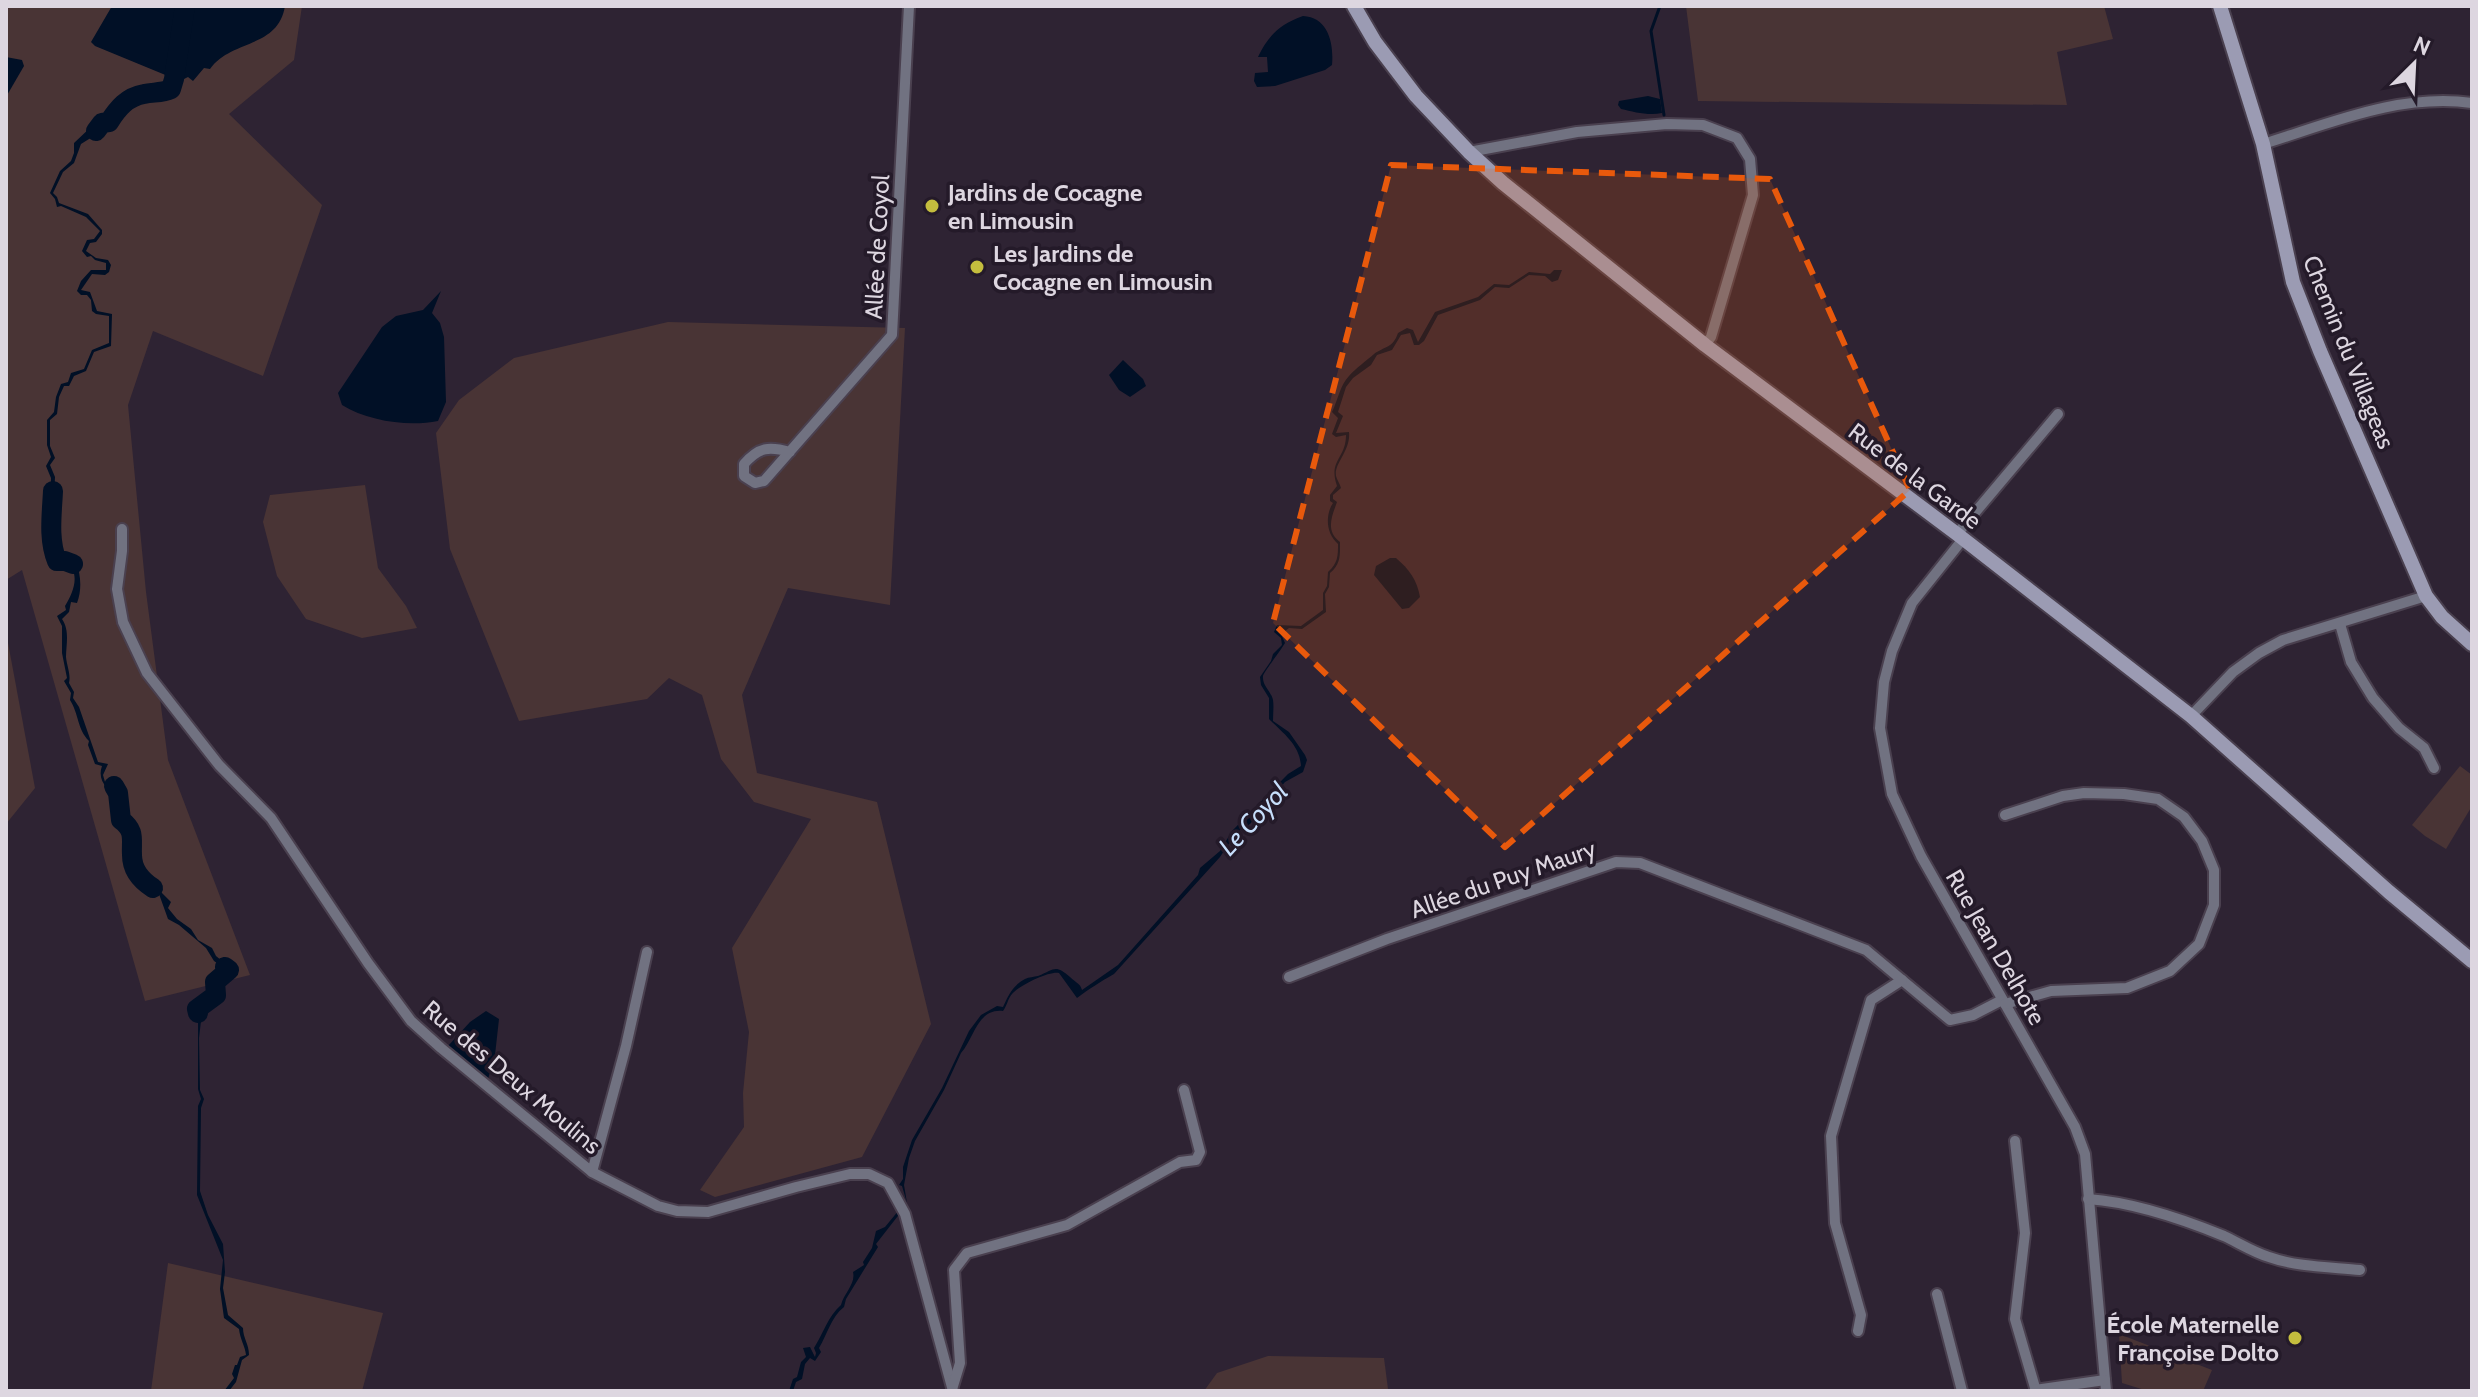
<svg xmlns="http://www.w3.org/2000/svg" width="2478" height="1397" viewBox="0 0 2478 1397" font-family="Cabin,sans-serif">
<style>
.green{fill:#493435}
.water{fill:#011026}
.lines{fill:none;stroke-linecap:round;stroke-linejoin:round}
.stream{stroke:#011026;stroke-width:3}
.river{stroke:#011026;stroke-width:20}
.street-casing{stroke:#4a404f;stroke-width:14}
.secondary-casing{stroke:#4a404f;stroke-width:18}
.street{stroke:#717281;stroke-width:10}
.secondary{stroke:#9b9bb3;stroke-width:14}
.marked{fill:#e8590c;fill-opacity:0.2;stroke:#e8590c;stroke-width:6;stroke-dasharray:16 10;stroke-linejoin:round}
.poi-dot{fill:#c4bd3e;stroke:#241a29;stroke-width:3}
.labels{text-anchor:middle;dominant-baseline:central;stroke-width:7;stroke-linejoin:round;paint-order:stroke}
.poi-label{font-size:24px;font-weight:bold;fill:#ddd6e0;stroke:#241a29;text-anchor:start}
.street-label{font-size:24px;fill:#ddd6e0;stroke:#241a29}
.water-label{font-size:26px;font-style:italic;fill:#c6defb;stroke:#241a29}
</style>
<rect width="100%" height="100%" fill="#2e2333"/>
<g class="green">
<path d="M6 6H302L294 60 229 114 322 205 263 376 153 331 128 405 146 592 168 760 250 975 145 1001 22 570 6 580Z"/>
<path d="M1686 6H2104L2113 39 2057 52 2067 105 1698 101Z"/>
<path d="M668 322 905 328 890 605 788 588 742 695 757 773 877 802 931 1024 862 1157 715 1197 700 1190 744 1127 743 1093 749 1032 732 948 811 819 754 802 721 759 702 695 669 678 647 699 519 721 450 549 436 433 459 400 514 358Z"/>
<path d="M365 485 378 568 406 606 417 628 362 638 306 619 277 576 263 522 270 495Z"/>
<path d="M6 632 35 788 6 824Z"/>
<path d="M2460 766 2472 775V806L2446 849 2425 836 2412 825Z"/>
<path d="M168 1263 383 1313 362 1391H151Z"/>
<path d="M2119 1334 2212 1370 2203 1391H2148L2122 1383Z"/>
<path d="M1268 1356 1384 1358 1388 1389 1382 1391H1204L1217 1373Z"/>
</g>
<g class="water">
<path d="M112 6H285C278 49 231 39 210 69L204 68 193 81 188 77 180 81 95 46 91 42Z"/>
<path d="M1303 16C1328 17 1334 43 1332 65L1325 70 1275 86 1257 87 1254 81 1255 73 1268 72 1267 57H1258C1268 36 1280 24 1303 16Z"/>
<path d="M6 57 22 60 24 66 6 97Z"/>
<path d="M167 85 176 89 175 92 160 95 147 94 131 100 127 107 125 106 118 110 112 123 103 125 97 134 81 144 74 163 63 172 53 193 57 197 59 203 88 214 102 230V234L96 242 90 243 86 251 96 258 108 260 111 265 109 272 105 275 92 274 81 290 90 292 97 311 112 314 111 346 94 352 86 371 74 376 69 386H64L59 397 57 414 50 420V446L55 458 50 465 55 477 53 515 50 516 51 478 46 466 51 457 47 445V420L54 412 56 397 61 384 68 382 71 373 84 369 92 350 109 343V316L96 314 92 311 91 300 87 295H81L77 291 81 281 91 270H106V263L95 260 91 256 87 257 82 251 87 240 94 239 100 231 86 217 61 206 57 207 55 199 50 193 60 171 71 161 74 153V143L92 126 97 129 101 122 105 123 115 115 117 111 114 109 123 105 126 96 146 91H160Z"/>
<path d="M1648 96 1660 99 1662 113C1649 116 1634 112 1621 109L1618 105 1619 101Z"/>
<path d="M1554 270H1562L1558 280 1552 282 1545 276 1529 275 1509 288 1495 287 1480 300 1438 315 1424 341 1419 345H1414L1410 333 1401 335 1392 350 1377 355 1371 365 1353 378 1346 387 1338 412 1343 416 1336 433 1349 432C1351 451 1334 463 1336 476 1337 480 1340 484 1341 488L1333 495V499L1337 502C1332 516 1325 531 1340 542 1340 555 1341 564 1330 573L1329 587 1325 594 1326 612 1302 629 1289 628 1281 634 1285 643C1281 650 1264 672 1263 676 1262 686 1271 691 1273 700 1274 707 1273 714 1273 721L1289 732 1305 755 1307 760 1303 772 1285 782 1250 824 1236 833 1220 857 1114 974C1100 982 1089 989 1077 998L1059 973C1049 971 1020 985 1012 994 1008 998 1007 1006 1003 1011 977 1008 974 1039 961 1053L944 1090 915 1141 909 1158 904 1185 907 1203 902 1186 899 1185 903 1179V1167L912 1140 942 1088 969 1031 981 1015 997 1006 1003 1007C1008 996 1013 985 1025 979 1029 977 1034 977 1038 976 1055 969 1055 964 1070 977 1076 983 1080 983 1082 990L1118 965 1198 875 1200 868 1220 851 1232 831 1288 774 1301 766C1300 745 1283 733 1269 719V698L1261 685 1260 677 1271 661 1273 654 1282 645 1281 638 1274 632 1277 625 1301 626 1323 610V593L1327 586 1328 572C1338 563 1338 556 1338 544 1326 534 1325 515 1333 503L1330 501V495L1337 486C1328 460 1346 459 1346 435L1336 437 1332 434 1338 418 1332 412C1338 400 1340 385 1349 376 1355 369 1367 360 1374 354 1385 346 1393 348 1398 333L1407 328 1413 330 1418 342 1435 312 1478 297 1494 284 1509 285 1529 272 1550 274Z"/>
<path d="M441 291 432 313 440 323 444 337 446 402 438 421C408 427 368 421 342 405L338 393 382 327 396 316 423 310Z"/>
<path d="M1123 360 1143 379 1146 386 1130 397 1119 390 1109 375Z"/>
<path d="M53 552 61 558 66 557 76 562C81 575 82 590 77 603L71 602 69 612 62 619C70 631 66 644 66 657 67 667 71 674 69 683L74 692 73 698 79 707 98 762 108 764 103 775 105 782 115 785C121 795 117 795 119 804 120 810 123 813 123 819L130 824 133 840 138 843 139 847 133 851 139 862 143 880 158 889 171 902 168 908 177 919 191 929 198 940 212 948 216 956 232 969V972L216 982V986H213V981L224 968 214 961 206 948 179 925 168 919 159 894 144 889 136 865 128 853 132 848 128 828 119 821C120 814 118 813 116 807 114 799 117 795 113 788H107C101 782 99 774 102 766L95 764 88 745 89 741C77 729 79 714 70 700L71 693 64 681 67 678 62 653V626L57 616 66 610 65 606C73 593 81 574 67 563L53 565 50 559Z"/>
<path d="M1390 558H1396C1409 569 1417 580 1420 597L1409 608 1402 609 1374 575 1376 566Z"/>
<path d="M215 995 217 996 207 1008 199 1012 201 1021 199 1038 200 1090 204 1099 201 1108 200 1191 208 1215 223 1244 225 1272 223 1288 228 1315 243 1328C243 1338 249 1344 249 1355L242 1360 236 1382 229 1391H224L234 1378 232 1374 235 1365H237L240 1357 246 1355C245 1346 240 1339 239 1329L224 1318 220 1289 223 1260 197 1195 198 1106 201 1099 198 1089V1021L195 1009Z"/>
<path d="M486 1011 499 1019 495 1055 488 1079 448 1046 470 1022Z"/>
<path d="M899 1210 901 1212 876 1244 878 1247 846 1299 844 1307C831 1317 827 1335 819 1348L821 1352 815 1361 810 1358 805 1364 802 1379 796 1382 793 1391H789L793 1379 797 1377 801 1362 806 1357 803 1348 810 1347 815 1357 816 1353 814 1348C823 1334 828 1316 841 1305 844 1293 856 1284 853 1272L864 1265 863 1262 872 1248 876 1231 885 1227Z"/>
</g>
<g class="lines">
<path class="stream" d="M1660 6 1651 31 1664 115"/>
<g class="river">
<path d="M96 131 102 123 109 122C118 108 127 97 144 94 154 92 162 93 171 89L174 79 185 6"/>
<path d="M53 491C52 513 48 540 57 561H65L73 564"/>
<path d="M114 786 118 793 121 820C136 831 131 840 132 855 132 870 142 881 153 888"/>
<path d="M198 1013 197 1009 216 995 215 982 229 970 225 967"/>
</g>
<g class="street-casing">
<g id="street">
<path d="M2263 144C2331 123 2400 93 2472 103"/>
<path d="M1469 152 1577 132 1667 124 1703 125 1737 138 1750 159 1753 195 1711 337 1705 345"/>
<path d="M790 452C769 446 759 447 744 464V476L755 483 764 481 892 335 909 6"/>
<path d="M122 529V551L117 589 123 622 147 673 219 765 271 818 368 963 411 1021 441 1048 592 1172 658 1206 677 1211 708 1212 796 1187 850 1174H869L888 1183 905 1214 953 1391"/>
<path d="M1957 534 2058 414"/>
<path d="M1963 539 1912 603 1892 651 1884 682 1880 728 1892 794 1921 856 2075 1127 2085 1154 2106 1391"/>
<path d="M2340 624 2351 662 2373 698 2399 728 2424 748 2434 768"/>
<path d="M2191 716 2233 672 2259 653 2283 640 2426 596"/>
<path d="M1289 977 1387 939 1616 862 1640 863 1866 950 1950 1020 1973 1015 2002 1000"/>
<path d="M2005 1004 2051 991 2127 988 2170 971 2199 944 2214 905V870L2202 841 2184 817 2158 799 2124 794 2084 793 2063 796 2005 815"/>
<path d="M2015 1141 2025 1233 2015 1319 2036 1391"/>
<path d="M592 1172 626 1046 647 952"/>
<path d="M2088 1199C2131 1202 2185 1220 2224 1236 2239 1243 2253 1252 2269 1257 2297 1267 2330 1267 2360 1270"/>
<path d="M1937 1294 1962 1391"/>
<path d="M1858 1331 1861 1315 1835 1223 1831 1136 1871 1000 1902 980"/>
<path d="M953 1386 960 1363 954 1270 967 1253 1067 1225 1180 1162 1196 1160 1200 1152 1184 1090"/>
<path d="M2035 1390 2105 1380"/>
</g>
</g>
<g class="secondary-casing">
<g id="secondary">
<path d="M1354 6 1375 42 1416 96 1469 152 1503 183 1705 345 1957 534 2191 716 2389 892 2472 961"/>
<path d="M2220 6 2263 144 2293 282 2320 351 2426 596 2442 617 2472 644"/>
</g>
</g>
<use href="#street" class="street"/>
<use href="#secondary" class="secondary"/>
</g>
<path class="marked" d="M1391 165 1770 179 1910 490 1505 847 1273 623Z"/>
<g class="poi-dot">
<circle cx="932" cy="206" r="8"/>
<circle cx="977" cy="267" r="8"/>
<circle cx="2295" cy="1338" r="8"/>
</g>
<g class="labels">
<g class="poi-label">
<text x="948" y="192">Jardins de Cocagne<tspan x="948" dy="28">en Limousin</tspan></text>
<text x="993" y="253">Les Jardins de<tspan x="993" dy="28">Cocagne en Limousin</tspan></text>
<text x="2279" y="1324" text-anchor="end">École Maternelle<tspan x="2279" dy="28">Françoise Dolto</tspan></text>
</g>
<g class="street-label">
<text transform="translate(877 247) rotate(-87)">Allée de Coyol</text>
<text transform="translate(2349 352) rotate(68)">Chemin du Villageas</text>
<text transform="translate(1915 476) rotate(37)">Rue de la Garde</text>
<text transform="translate(1503 879) rotate(-19)">Allée du Puy Maury</text>
<text transform="translate(1996 947) rotate(60)">Rue Jean Delhote</text>
<text transform="translate(512 1077) rotate(40)">Rue des Deux Moulins</text>
</g>
<g class="water-label">
<text transform="translate(1253 819) rotate(-47)">Le Coyol</text>
</g>
</g>
<rect width="2478" height="1397" fill="none" stroke="#ddd6e0" stroke-width="16"/>
<g transform="translate(2414 64) rotate(24)" stroke="#241a29" stroke-width="6" paint-order="stroke">
<path d="M0-6L14 30L0 20L-14 30Z" fill="#ddd6e0"/>
<text y="-12" font-size="22" font-weight="bold" text-anchor="middle" fill="#ddd6e0">N</text>
</g>
</svg>
